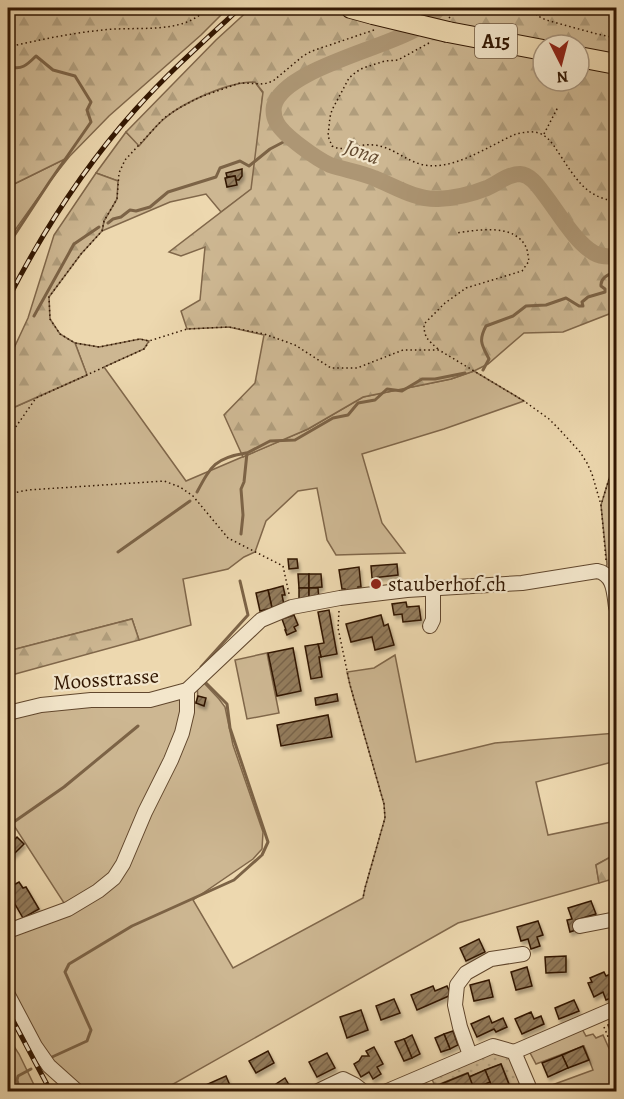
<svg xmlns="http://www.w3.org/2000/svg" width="624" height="1099" viewBox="0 0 624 1099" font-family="Alegreya,serif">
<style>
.green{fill:#cdb792;stroke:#80674a;stroke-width:1.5}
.forest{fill:url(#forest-firs);stroke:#80674a;stroke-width:1.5;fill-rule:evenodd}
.garden{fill:url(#garden-dots);stroke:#80674a;stroke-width:1.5}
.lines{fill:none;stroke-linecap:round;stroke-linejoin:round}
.stream{stroke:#7c6346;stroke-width:3}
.river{stroke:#ad9674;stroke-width:16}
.building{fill:url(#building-hatch);stroke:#321702;stroke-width:1.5;filter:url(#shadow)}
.minor-casing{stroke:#61472d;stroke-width:16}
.highway-casing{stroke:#321702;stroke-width:22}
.path{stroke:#321702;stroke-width:1.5;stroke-dasharray:1.5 3;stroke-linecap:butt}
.minor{stroke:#f3e6cb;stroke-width:14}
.highway{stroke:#edd8af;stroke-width:20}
.rail-casing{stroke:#321702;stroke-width:5}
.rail{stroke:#f3e6cb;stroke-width:3;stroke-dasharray:9;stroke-linecap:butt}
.highway-bridge-casing{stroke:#321702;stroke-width:22;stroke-linecap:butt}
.highway-bridge{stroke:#edd8af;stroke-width:20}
.poi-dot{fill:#8f2418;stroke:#f3e6cb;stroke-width:2}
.labels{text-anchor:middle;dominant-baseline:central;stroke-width:4.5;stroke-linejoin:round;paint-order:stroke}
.shield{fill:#f3e6cb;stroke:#6c553e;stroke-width:1.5}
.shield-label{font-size:20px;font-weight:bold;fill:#321702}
.poi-label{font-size:21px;fill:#321702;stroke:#f3e6cb;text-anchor:start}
.street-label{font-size:21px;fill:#321702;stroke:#f3e6cb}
.water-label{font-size:22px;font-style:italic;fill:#634a30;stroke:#f3e6cb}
</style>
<defs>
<pattern id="forest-firs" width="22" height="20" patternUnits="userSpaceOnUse" patternTransform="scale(1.5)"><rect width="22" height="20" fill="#cdb792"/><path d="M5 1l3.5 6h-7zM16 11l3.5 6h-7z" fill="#b09d7c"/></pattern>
<pattern id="garden-dots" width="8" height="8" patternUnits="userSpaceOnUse" patternTransform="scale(1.5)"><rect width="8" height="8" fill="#cdb792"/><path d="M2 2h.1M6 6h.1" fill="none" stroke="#b09d7c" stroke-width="1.8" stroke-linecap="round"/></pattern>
<pattern id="building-hatch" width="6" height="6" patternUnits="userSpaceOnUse" patternTransform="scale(1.5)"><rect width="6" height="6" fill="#937b5c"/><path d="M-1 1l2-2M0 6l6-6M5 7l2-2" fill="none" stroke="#79644a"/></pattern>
<filter id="shadow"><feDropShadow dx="2" dy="3.5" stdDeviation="1.5" flood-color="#0004"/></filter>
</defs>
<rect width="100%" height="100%" fill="#edd8af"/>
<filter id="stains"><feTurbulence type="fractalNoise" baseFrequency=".00333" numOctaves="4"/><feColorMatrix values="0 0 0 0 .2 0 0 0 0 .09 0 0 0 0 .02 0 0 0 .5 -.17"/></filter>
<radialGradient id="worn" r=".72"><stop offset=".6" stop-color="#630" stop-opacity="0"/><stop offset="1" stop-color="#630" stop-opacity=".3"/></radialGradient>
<g class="green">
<path d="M248 82H255L263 93 252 189 221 212 206 194 170 202 102 231 104 221 118 181 96 173 126 132 139 145C148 136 156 125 165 118 183 103 225 84 248 82Z"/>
<path d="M69 157 50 181 8 240V187Z"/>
<path d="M140 339 149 341 144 349 104 367 186 481 308 429 363 397 451 379 474 371 524 401 444 429 362 454 382 523 405 553 336 555 327 540 317 488 298 491 266 521 255 552 244 557 228 569 183 579 191 625 139 640 132 619 8 651V410L87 375 75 343 99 347Z"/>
<path d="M616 456V607L605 572 607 564 601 505Z"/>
<path d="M267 653 279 713 247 719 235 660Z"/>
<path d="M395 655 416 762 495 743 616 733V761L536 782 548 835 616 821V854L596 865 599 883 458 923 161 1091H103L97 1088 92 1091H78L42 1059 8 982V931L68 909 13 824 8 827V713L187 690V711C197 703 199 700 197 687L203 682 219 699 225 707 233 745 263 832 262 849 253 859 193 900 233 968 363 898 365 888 385 818 384 804 350 685 347 672 374 668Z"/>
<path d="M581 1027 586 1036 593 1034 596 1038 603 1035 616 1064V1091L555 1092 554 1089 546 1091 544 1088 593 1070 584 1046 536 1064 528 1049Z"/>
<path d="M8 1037 19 1054 37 1091H8Z"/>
</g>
<g class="forest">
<path d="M8 8H228L201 35 109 116 69 157 8 187Z"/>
<path d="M251 8H438L435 14 444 11 449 8H616V307L609 314 563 332 524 333 488 364 474 371 451 379 363 397 308 429 243 457 224 415 255 383 264 335 229 327 187 329 181 311 200 300 205 247 181 256 169 252 251 189 263 92 255 82C230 81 183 102 165 118 155 126 147 137 139 146L126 132 216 40ZM543 45H579V81H543Z"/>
<path d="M96 173 118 181 117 199 104 221 102 231 81 254 49 297 50 319 60 334 75 343 87 375 8 410V361L28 318 54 235Z"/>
<path d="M132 619 139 640 8 676V651Z"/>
<path d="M616 854V878L599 883 596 865Z"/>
</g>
<path class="garden" d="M495 1050 510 1058 525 1087 512 1091 501 1064 469 1077 467 1073 435 1086 431 1077Z"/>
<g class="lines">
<g class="stream">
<path d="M8 66C21 71 27 65 36 56L53 70 75 76 91 102 87 110 91 122 50 181 8 245"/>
<path d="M108 223 113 219 121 217 130 210 136 211 150 207 168 192 216 177 220 168 240 161 249 166 270 149 291 138"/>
<path d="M34 316 74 244 99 227"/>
<path d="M483 370 489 359C482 345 478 341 486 326L513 316 526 306 546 305 566 298 579 306H583L582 302 588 297 605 292V289L601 286C600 277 610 274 616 271"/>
<path d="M197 492C211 466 215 458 246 453"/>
<path d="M241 534 243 515 241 489 244 482 247 453 270 441 295 440 333 418 348 415 358 403 375 400 387 389 402 391 422 379H435L465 373"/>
<path d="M118 552 190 501"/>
<path d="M201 667 248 615 240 581"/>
<path d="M8 826 64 787 138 726"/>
<path d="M52 1057 87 1041 91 1030 65 972 69 964 132 926 234 880 262 855 268 842 230 728 227 704 205 682"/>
<path d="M20 1092 17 1080 18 1076 31 1069"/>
</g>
<path class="river" d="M439 8C432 16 425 23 416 29 385 48 283 70 274 106 273 112 274 118 277 123 284 136 317 159 330 165 345 170 360 172 374 178 394 186 416 200 438 199 455 198 472 194 487 188 498 183 508 174 520 174 531 175 538 186 544 194 558 212 575 242 594 253 601 257 609 257 616 256"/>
</g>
<g class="building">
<path d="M242 169V176L239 180H236L235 176 227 177 226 173Z"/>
<path d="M235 176 237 185 227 187 225 178Z"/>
<path d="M288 559H297L298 568 289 569Z"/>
<path d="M397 564 398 575 372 578 371 566Z"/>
<path d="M359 567 361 587H358V591L345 593V589H342L339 570Z"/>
<path d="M298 574H309V588H299Z"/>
<path d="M309 574H321L322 587 309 588Z"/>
<path d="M283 586 285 595H282L284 605 272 608 268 590Z"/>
<rect x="299" y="588" width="10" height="12"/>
<path d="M309 588H318L319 600H309Z"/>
<path d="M268 590 272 608 260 611 256 593Z"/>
<path d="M406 602 407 607 419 606 421 620 403 622 402 614 394 615 392 604Z"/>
<path d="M329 610 337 654 321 657 318 644 324 643 318 612Z"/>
<path d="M294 615 298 625 294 627 296 631 287 635 285 630H286L282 619Z"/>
<path d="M381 615 384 626 388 624 394 645 375 650 372 637 351 642 346 624Z"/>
<path d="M318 644 321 657H319L322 677 311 679 305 646Z"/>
<path d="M293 648 301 691 277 696 268 653Z"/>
<path d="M337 694 338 701 316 705 315 698Z"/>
<path d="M198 696 206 698 204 706 196 703Z"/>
<path d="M328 715 332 737 281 746 277 725Z"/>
<path d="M17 837 24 844 12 856 8 851V846Z"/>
<path d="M19 882 23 888 26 887 39 909 23 918 8 892V888Z"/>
<path d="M591 901 596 914 576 920 579 929 570 932 567 920 572 919 568 908Z"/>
<path d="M538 921 543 935 537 937 540 946 531 949 528 939 521 941 517 927Z"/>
<path d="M479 939 485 952 466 961 460 948Z"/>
<path d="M566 956V972L546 973 545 957Z"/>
<path d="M527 967 532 986 516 990 511 972Z"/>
<path d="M604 972 606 976 615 972 616 976V996L606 1000 603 992 594 997 588 983 592 982 590 978Z"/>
<path d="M489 980 493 997 474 1001 470 985Z"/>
<path d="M433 986 435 991 447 986 451 995 417 1010 411 995Z"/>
<path d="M394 999 400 1013 381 1020 376 1006Z"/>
<path d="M574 1000 579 1011 559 1019 555 1008Z"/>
<path d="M361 1010 368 1030 347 1038 340 1017Z"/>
<path d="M531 1012 534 1019 541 1016 544 1024 522 1034 515 1019Z"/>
<path d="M489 1016 492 1023 503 1018 507 1027 496 1032 494 1029 477 1037 471 1024Z"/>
<path d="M616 1022V1045L608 1025Z"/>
<path d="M453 1031 458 1045 450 1049 444 1034Z"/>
<path d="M444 1034 450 1049 441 1052 435 1038Z"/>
<path d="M412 1035 420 1054 412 1058 404 1039Z"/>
<path d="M404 1039 412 1058 404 1061 395 1042Z"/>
<path d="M583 1046 589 1060 568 1068 562 1055Z"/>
<path d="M374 1047 383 1064 377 1067 381 1074 373 1079 369 1072 361 1077 354 1064 359 1061 362 1056H369L366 1051Z"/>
<path d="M268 1051 274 1063 256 1073 249 1061Z"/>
<path d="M327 1053 335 1068 317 1077 309 1062Z"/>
<path d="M562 1055 568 1068 548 1077 542 1063Z"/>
<path d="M501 1064 512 1092H494L485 1070Z"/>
<path d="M485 1070 490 1082 474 1089 469 1077Z"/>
<path d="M468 1073 474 1089 467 1092H444L441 1084Z"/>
<path d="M226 1076 231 1088 223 1092H204L201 1087Z"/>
<path d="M285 1078 293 1092H280L276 1084Z"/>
</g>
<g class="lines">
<g class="minor-casing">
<g id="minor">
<path d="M430 626 433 620V588"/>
<path d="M8 713 41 705 91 700H150L187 690 261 620 292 607 340 598 407 590 522 583 597 571C614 574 614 593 616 607"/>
<path d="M580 926 616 919"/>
<path d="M8 931 68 909 98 891 114 878 123 864 145 812 171 760 182 733 187 712V690"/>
<path d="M8 995 35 1046 49 1066 78 1092"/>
<path d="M514 1052 616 1008"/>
<path d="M470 1055 460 1027 455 1005 457 985 466 973 491 959 523 954"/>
<path d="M316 1092 343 1079 355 1085 364 1092"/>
<path d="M385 1092 493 1046 514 1052 531 1092"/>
</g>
</g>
<g class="highway-casing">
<g id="highway">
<path d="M351 8 373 14"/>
<path d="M448 32 543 50"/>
<path d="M579 57 616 64"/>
</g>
</g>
<g class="path">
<path d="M529 8 538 16 546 20 597 34 616 38"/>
<path d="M449 18 458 8"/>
<path d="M374 30 312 51 303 56 273 81 264 84 240 83 200 97 179 108 164 118 125 160 119 173 117 199 104 221 102 231 81 254 49 297 50 319 60 334 75 343 99 347 140 339 149 341 187 329 229 327 264 334 295 345 331 368H357L403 350H439L524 401 549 419 559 429 580 452 587 463 592 474 601 505"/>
<path d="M429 43 398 60 385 61 363 68 356 72 349 78 332 110 330 117 328 136 332 146C345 153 359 143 373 145 391 146 403 159 420 164 451 173 488 146 516 134 525 132 535 130 543 135 550 139 554 146 558 152 575 177 585 198 616 201"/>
<path d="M8 47C39 40 71 33 103 30 128 27 156 31 181 24 192 21 201 15 208 8"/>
<path d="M544 134 558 107"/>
<path d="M438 349C428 340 424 338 424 324L445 303 466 288 522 271 529 261C528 257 528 251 526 247 514 223 478 230 456 233"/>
<path d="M8 438 36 398 144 349 149 342"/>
<path d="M8 494 28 490 164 481 180 487 193 496 228 538 283 566 289 594"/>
<path d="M606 560 601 505 616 456"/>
<path d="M339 611 338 628 350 685 384 804 385 818 365 888 363 898"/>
<path d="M604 1027 616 1056"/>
<path d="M468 1091V1092"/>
</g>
<use href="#minor" class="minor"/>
<use href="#highway" class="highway"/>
<g class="rail-casing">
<g id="rail">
<path d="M8 299C43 231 84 167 135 110 168 73 204 41 240 8"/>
<path d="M8 1011 51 1092"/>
</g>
</g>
<use href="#rail" class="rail"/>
<g class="highway-bridge-casing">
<path id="highway-bridge" d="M373 14 448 32"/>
</g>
<use href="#highway-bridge" class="highway-bridge"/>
</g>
<circle class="poi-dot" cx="376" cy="584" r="6"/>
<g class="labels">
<rect class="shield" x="475" y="24" width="42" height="34" rx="4.5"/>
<g class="shield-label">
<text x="496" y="41">A15</text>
</g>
<g class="poi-label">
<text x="388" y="584">stauberhof.ch</text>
</g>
<g class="street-label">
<text transform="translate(106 679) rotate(-4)">Moosstrasse</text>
</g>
<g class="water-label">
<text transform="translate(362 152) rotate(20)">Jona</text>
</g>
</g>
<rect width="624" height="1099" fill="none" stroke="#edd8af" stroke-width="30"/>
<rect x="9" y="9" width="606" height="1081" fill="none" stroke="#321702" stroke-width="3"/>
<rect x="15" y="15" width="594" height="1069" fill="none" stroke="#321702" stroke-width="1.5"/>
<g transform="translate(561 63) rotate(174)"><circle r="28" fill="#f3e6cb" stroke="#a6937b" stroke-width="1.5"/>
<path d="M0-4.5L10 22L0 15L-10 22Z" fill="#8f2418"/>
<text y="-9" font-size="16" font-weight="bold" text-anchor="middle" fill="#321702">N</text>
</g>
<rect width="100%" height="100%" filter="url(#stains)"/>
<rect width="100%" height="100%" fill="url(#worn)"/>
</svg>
